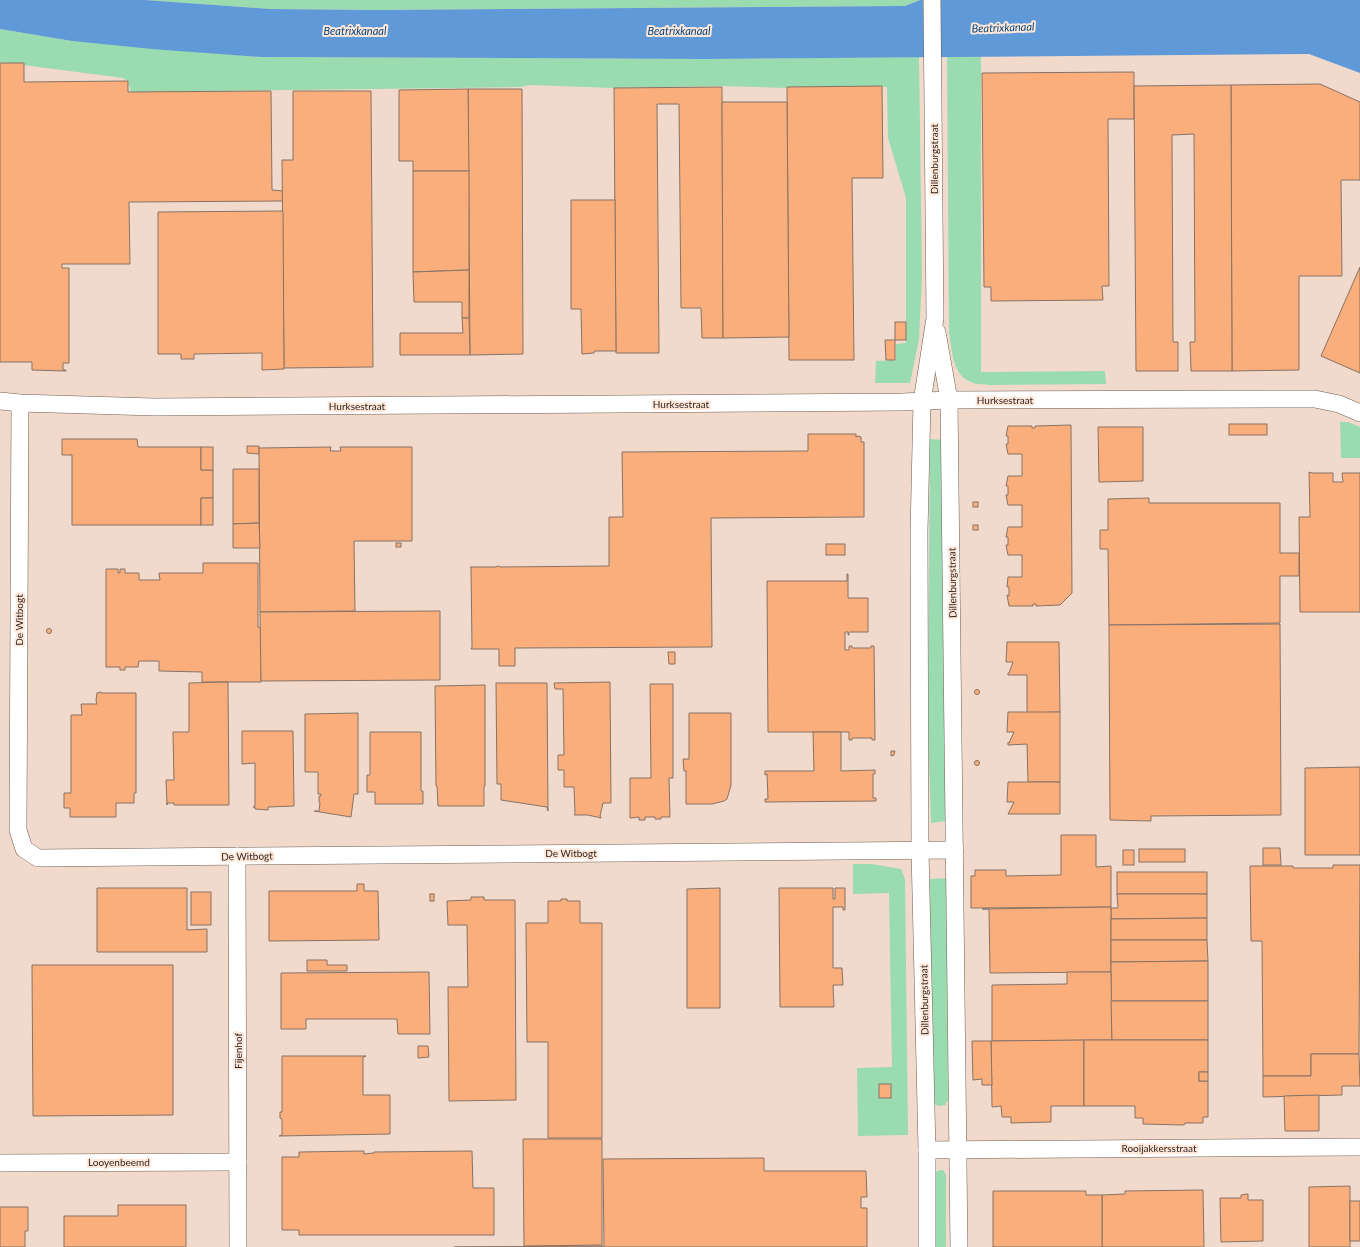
<svg xmlns="http://www.w3.org/2000/svg" width="1360" height="1247" viewBox="0 0 1360 1247" font-family="Lato,sans-serif">
<style>
.green{fill:#9adbaf}
.water{fill:#6099d8}
.building{fill:#faae7b;stroke:#877366}
.lines{fill:none;stroke-linecap:round;stroke-linejoin:round}
.minor-casing{stroke:#705d50;stroke-width:18}
.minor{stroke:#fff;stroke-width:17}
.labels{text-anchor:middle;dominant-baseline:central;stroke-width:4;stroke-linejoin:round;paint-order:stroke}
.street-label{font-size:10px;fill:#271f1a;stroke:#ffe7d9}
.water-label{font-size:11px;font-style:italic;fill:#00437b;stroke:#ffe7d9}
</style>
<rect width="100%" height="100%" fill="#f1dacc"/>
<g class="green">
<path d="M145 0H919L905 6 376 10 270 9Z"/>
<path d="M0 29 72 41 260 57 706 59 919 57 922 277 919 339 910 383H875L876 361 896 360V344L906 343V198L888 138 887 87 787 88 720 86 613 88 530 85 520 87 131 92 128 81 123 78 0 62Z"/>
<path d="M981 56V372L1105 371 1106 384 990 385C984 384 976 385 971 382 952 375 952 349 949 332L947 57Z"/>
<path d="M1340 422H1348L1360 427V458H1341Z"/>
<path d="M930 439 943 440 946 821 931 823 928 724Z"/>
<path d="M853 864H872L901 869 905 879 908 1135 858 1136 857 1068 892 1067 889 893 853 894Z"/>
<path d="M947 878 948 1100 945 1105 938 1106 933 1103 931 1094 930 879Z"/>
<path d="M942 1170 944 1171 946 1175V1247H934V1174L937 1171Z"/>
</g>
<path class="water" d="M0 0H145L270 9 376 10 905 6 920 0H1360V73L1309 54 706 59 260 57 152 49 72 41 0 29Z"/>
<g class="building">
<path d="M0 63H24V82L128 81V92L271 91 272 190 283 191V201L129 202 130 264H62V268H69V363H63V370H66V371L32 370V362H0Z"/>
<path d="M1134 72V119H1108L1109 286H1102L1103 300 991 301V287H984L982 73Z"/>
<path d="M1320 84 1360 102V180H1341L1342 276H1299V370L1232 371 1231 85Z"/>
<path d="M1231 85 1232 371H1191L1190 342H1195L1194 134 1172 135 1173 342H1178V371H1136L1134 86Z"/>
<path d="M882 86 883 178H852L854 360H789L787 87Z"/>
<path d="M722 87 723 338H702L701 308H681L679 104H657L659 353H616L614 88Z"/>
<path d="M468 89H522L523 354 470 355Z"/>
<path d="M468 89 469 171H413V161H399V90Z"/>
<path d="M293 91H371L373 367 284 368 282 160H293Z"/>
<path d="M722 102H787L789 337 723 338Z"/>
<path d="M413 171H469V270L413 272Z"/>
<path d="M571 200H615L616 351H595L594 353 582 354 581 309H571Z"/>
<path d="M283 211 284 369 262 370V353L194 354V359H181V354H158V212Z"/>
<path d="M1360 267V373L1321 356Z"/>
<path d="M469 270V318H462V302H414L413 272Z"/>
<path d="M462 318H469L470 355H400V333H463Z"/>
<rect x="895" y="322" width="11" height="18"/>
<path d="M885 340H895V360H886Z"/>
<rect x="1229" y="424" width="38" height="11"/>
<path d="M1071 425 1072 593 1060 605 1036 606V604H1033V606H1009L1007 595 1009 596V587H1007L1008 577H1022V555H1008L1006 545H1008V537H1006L1008 527H1022V505H1008L1006 495H1008V486H1006L1008 476H1022V454H1008L1006 444H1008V436H1006L1008 426H1032V428H1035V426Z"/>
<path d="M1098 427H1143V481L1099 482Z"/>
<path d="M808 434H856V437L858 436 861 437V442H864V517L711 518 712 647 515 648V666H499V649H471L472 647 471 568 470 567H495L499 566 500 567 609 566V517H623L622 452 808 451Z"/>
<path d="M62 439H137L138 447H201V470H213V498H201V525H72V455H62Z"/>
<path d="M247 446H259V454L247 453Z"/>
<rect x="201" y="447" width="12" height="23"/>
<path d="M331 447 330 451H341L340 447H412V541H354L355 611 260 612 259 448Z"/>
<path d="M233 469H259V523L233 524Z"/>
<path d="M1309 472 1312 473H1333V482H1343L1342 473H1360V612H1300L1299 517H1310Z"/>
<rect x="201" y="498" width="12" height="27"/>
<path d="M1149 498V503H1280V553H1299V576H1280V623L1109 625 1108 549H1100V530H1108V499Z"/>
<rect x="973" y="502" width="5" height="5"/>
<path d="M259 523 260 548H233V524Z"/>
<rect x="973" y="525" width="5" height="5"/>
<rect x="396" y="543" width="5" height="4"/>
<rect x="826" y="544" width="19" height="11"/>
<path d="M203 563H258V627L261 628V682H202V672L159 671V661H139L138 667H125V670H120V667H106V569H118V573H120V569H125V573H139V580H160L159 573H203Z"/>
<path d="M847 574H848V598H868V632H849V635H848V632H845V650H849V646H852V648H871V646H874L875 740H872V738H852V740H849V732H768L767 581H847Z"/>
<path d="M440 611V680L261 681 260 612Z"/>
<path d="M1280 624 1281 815 1151 816V821L1110 820 1109 625Z"/>
<circle cx="49" cy="631" r="2.5"/>
<path d="M1007 642H1059L1060 712 1027 713V675H1008V673H1009L1013 662H1006Z"/>
<path d="M668 652H675V664H669Z"/>
<path d="M228 682 229 805H174V803H167V805L166 780H174L173 732H189V683Z"/>
<path d="M610 682 611 803H603L600 816 601 818 588 815H574L575 814 574 787H564V770H558V755H564L563 689H555L554 683Z"/>
<path d="M496 683H547L548 811 547 807 501 800V784H497Z"/>
<path d="M650 684H673V778H669L670 817H661V819H655V817H645V820H639V817L630 818V778H651Z"/>
<path d="M485 685V786H484V806H438L437 786H436L435 686Z"/>
<circle cx="977" cy="692" r="2.5"/>
<path d="M101 692V693H136V793H134V803H116V817H70V808H64V793H71V715H82L81 704H97L96 700 97 693Z"/>
<path d="M1008 712H1060V782H1028L1027 744 1008 745V742L1009 743 1014 732H1007Z"/>
<path d="M358 713V794H354L351 817 314 811H319L320 802H319V796H321V794H318V772H305V714Z"/>
<path d="M689 713H731V785L727 799 724 801 712 804H686V771H684L683 759H689Z"/>
<path d="M242 731H293L294 806 268 807V810L255 809V807H253L255 806V763L242 764Z"/>
<path d="M370 732H421V791H423V804H375V792H367V775H370Z"/>
<path d="M813 732H841V771L875 770V774H873V798H876V801L765 802V799H768L767 774 765 775V771H814Z"/>
<path d="M891 751H895L894 755 891 756Z"/>
<circle cx="977" cy="763" r="2.5"/>
<path d="M1360 767V855H1305V768Z"/>
<path d="M1008 782H1060V814H1008L1014 802H1007Z"/>
<path d="M1061 835H1096V867L1111 866V907L971 908V876H975V870H1006V876L1061 875Z"/>
<path d="M1263 848H1280L1281 865H1263Z"/>
<rect x="1139" y="849" width="46" height="13"/>
<rect x="1123" y="850" width="11" height="15"/>
<path d="M1333 865H1360L1359 1054H1311V1076H1263L1262 941H1251L1250 866H1293V868H1333Z"/>
<rect x="1117" y="872" width="90" height="22"/>
<path d="M357 884H364V891H378L379 940 269 941V891H357Z"/>
<path d="M97 888H187V930L207 929V952H97Z"/>
<path d="M720 888V1008H687V889Z"/>
<path d="M779 888H833V899H835V888H845V910H843V907H833V968H842L843 985H833L834 1007H780Z"/>
<rect x="191" y="892" width="20" height="33"/>
<rect x="430" y="894" width="4" height="7"/>
<path d="M1117 894H1207V918L1111 919V908H1118Z"/>
<path d="M471 897H484V900H515L516 1100 449 1101 448 987H468L467 925H448L447 901 471 900Z"/>
<path d="M561 899H567V901H580V923H602V1138H548V1042H527L526 923H548V901H561Z"/>
<path d="M1111 907V972L990 973 989 909H982Z"/>
<path d="M1207 918V940H1111V919Z"/>
<path d="M1111 940H1207L1208 961 1111 962Z"/>
<path d="M307 960H327V965H347V971H307Z"/>
<path d="M1208 961V1001H1111V962Z"/>
<path d="M32 965H173V1115L33 1116Z"/>
<path d="M429 972 430 1034H398L397 1019H306V1029H281V973Z"/>
<path d="M1067 972H1111L1112 1040 992 1041V985L1067 984Z"/>
<path d="M1111 1001H1208V1040H1112Z"/>
<path d="M1084 1040V1106H1051V1122L1011 1123V1117H1002L1001 1106 992 1107 991 1041Z"/>
<path d="M1084 1040H1208V1072H1199V1081H1208V1117H1203V1123H1185L1184 1125 1143 1124V1118H1135V1106H1084Z"/>
<path d="M972 1041H991L992 1085H982V1079L973 1080Z"/>
<path d="M418 1046H428L429 1057 418 1058Z"/>
<path d="M1311 1054H1359L1360 1086H1342V1095L1263 1097V1076H1311Z"/>
<path d="M282 1056H366L363 1057V1095H390V1134L279 1136 282 1135V1119H281L280 1118V1112H282Z"/>
<rect x="1199" y="1072" width="9" height="9"/>
<rect x="879" y="1084" width="12" height="14"/>
<path d="M1319 1095V1131H1285L1284 1096Z"/>
<path d="M523 1139H602V1245L524 1246Z"/>
<path d="M364 1151V1154L374 1153V1152L472 1151 473 1188H494V1235H299V1230H282V1157H299V1152Z"/>
<path d="M764 1158V1171H866L867 1197H861V1208H867V1247H604L603 1159Z"/>
<path d="M1350 1186V1247H1309V1187Z"/>
<path d="M1203 1190 1204 1247H1102V1195L1125 1194V1191Z"/>
<path d="M993 1191H1086V1195H1102V1247H993Z"/>
<path d="M1248 1194V1200H1263V1241L1221 1242 1220 1198H1241V1195Z"/>
<rect x="1350" y="1201" width="10" height="40"/>
<path d="M118 1205H186V1247H64V1216H118Z"/>
<path d="M0 1207H28V1231H25V1247H0Z"/>
<path d="M603 1246V1247H454Z"/>
</g>
<g class="lines">
<g class="minor-casing">
<g id="minor">
<path d="M937 332 949 400 959 1247"/>
<path d="M0 401 20 403 154 407 902 402 949 400 1315 399 1339 404 1360 413"/>
<path d="M20 403 18 830 24 849 38 858 955 850"/>
<path d="M237 856 238 1247"/>
<path d="M927 1150 1360 1147"/>
<path d="M0 1163 238 1162"/>
<path d="M927 1247V1150L920 850 919 532 922 402 935 318 932 0"/>
</g>
</g>
<use href="#minor" class="minor"/>
</g>
<g class="labels">
<g class="street-label">
<text transform="translate(934 159) rotate(-90)">Dillenburgstraat</text>
<text x="1005" y="400">Hurksestraat</text>
<text x="681" y="404">Hurksestraat</text>
<text x="357" y="406">Hurksestraat</text>
<text transform="translate(952 583) rotate(-91)">Dillenburgstraat</text>
<text transform="translate(19 620) rotate(-90)">De Witbogt</text>
<text x="571" y="853">De Witbogt</text>
<text transform="translate(247 856) rotate(-1)">De Witbogt</text>
<text transform="translate(924 1000) rotate(-91)">Dillenburgstraat</text>
<text transform="translate(238 1051) rotate(-90)">Fijenhof</text>
<text x="1159" y="1148">Rooijakkersstraat</text>
<text x="119" y="1162">Looyenbeemd</text>
</g>
<g class="water-label">
<text transform="translate(1003 27) rotate(-2)">Beatrixkanaal</text>
<text x="355" y="30">Beatrixkanaal</text>
<text x="679" y="30">Beatrixkanaal</text>
</g>
</g>
</svg>
